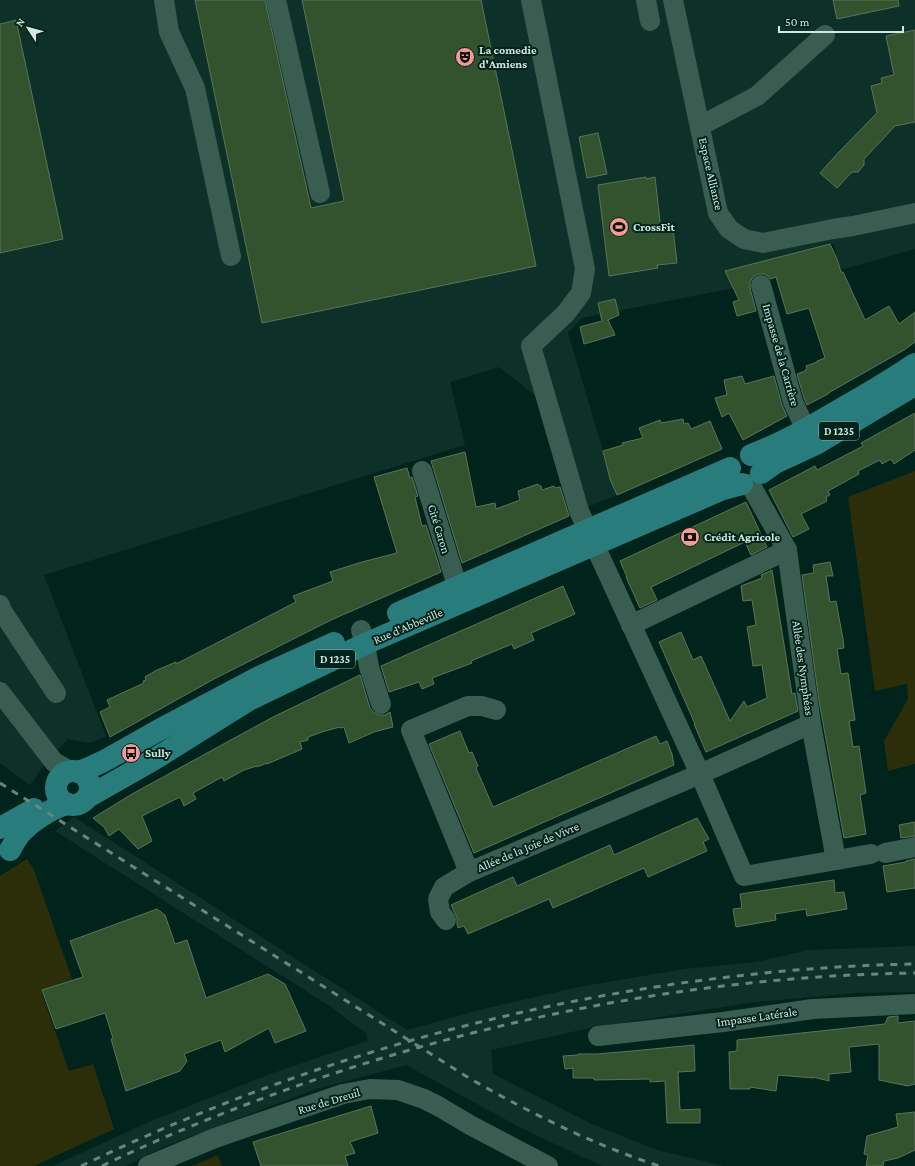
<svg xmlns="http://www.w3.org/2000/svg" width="915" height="1166" viewBox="0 0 915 1166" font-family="'Crimson Pro',serif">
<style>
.built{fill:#0d3128}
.green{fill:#2c2e0a}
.building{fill:#32532e;stroke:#5d735a}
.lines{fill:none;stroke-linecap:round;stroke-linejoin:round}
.minor{stroke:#395d51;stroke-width:20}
.major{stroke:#297c7c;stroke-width:22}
.rail{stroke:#69857d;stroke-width:3;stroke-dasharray:7 7;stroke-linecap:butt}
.labels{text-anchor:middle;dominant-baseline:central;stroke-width:4;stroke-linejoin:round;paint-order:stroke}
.shield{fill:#00241b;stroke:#94aca5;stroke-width:1}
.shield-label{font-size:11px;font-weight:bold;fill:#d3e7e0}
.poi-label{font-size:12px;font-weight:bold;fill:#d3e7e0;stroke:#00241b;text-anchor:start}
.street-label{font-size:12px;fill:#d3e7e0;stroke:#00241b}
</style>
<rect width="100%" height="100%" fill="#00241b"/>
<g class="built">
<path d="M0 0H915V249L840 270 834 244 726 270 734 288 582 318 568 333 616 495 579 511 570 514 537 397 499 367 450 382 465 445 44 575 106 736 90 743 68 739 49 759 30 785 0 763Z"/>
<path d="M74 817 407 1030 483 1009 579 987 684 969 756 962 809 950 915 946V992L858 993 755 1002 590 1028 491 1050 493 1074 594 1125 657 1150 723 1166H602L521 1128 406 1065 313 1090 163 1147 126 1166H53L151 1121 273 1073 367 1041V1034L331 1007 55 831Z"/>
</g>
<g class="green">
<path d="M915 471V764L888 771 884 741 908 699 907 684 875 691 848 497Z"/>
<path d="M27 859 34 870 72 979 41 991 69 1071 93 1064 114 1129 34 1166H0V876Z"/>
<path d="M218 1155 222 1166H192Z"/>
</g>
<g class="building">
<path d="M195 0H265L311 208 344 201 302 0H481L536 266 262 323Z"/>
<path d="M833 0H898L899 6 837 19Z"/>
<path d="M16 20 63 239 0 253V24Z"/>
<path d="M915 30V122L895 126 864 159V165L858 172H852L837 188 820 173 838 153 877 113 871 86 882 83 881 78 894 75 886 36Z"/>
<path d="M598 133 607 174 587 178 579 137Z"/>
<path d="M646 177V179L655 177 661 230 673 229 677 263 657 265 658 268 609 276 598 185Z"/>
<path d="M830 244 837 259 841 272H843L865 320 889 306 899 324 915 312V342L904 350 830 392 828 394 807 405 804 398 797 374 805 371V370L807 369 806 366 817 362V361L825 358 809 308 787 314 776 277 770 279 769 277 764 274H758L753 277 750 282V288L756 311 737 316 733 302 739 300 725 271Z"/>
<path d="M615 299 619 315 608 320 615 335 584 344 580 327 602 321 598 303Z"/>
<path d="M742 376 745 384 774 376 782 405 787 416 743 440 729 413 722 417 715 398 727 395 724 380Z"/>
<path d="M915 413V450L894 464 891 459 882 464 880 460 858 471 859 474 828 491 830 495 826 497 827 501 801 514 809 529 793 537 769 490 815 466 817 470 863 446 861 443Z"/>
<path d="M683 419 684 424 688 423 691 429 710 421 722 449 617 495 610 479 603 451 623 445 622 443 643 438 639 428 660 420 661 423Z"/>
<path d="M465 452 476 507 495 503 496 509 520 500 518 491 538 484 539 486H541L542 490 554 486 555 488 560 487 569 516 462 563 431 461Z"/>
<path d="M407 468 410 478 412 477 418 496 415 497 422 526 426 525 441 572 331 620 214 679 110 737 100 712 110 707 107 700 144 683 143 681 146 680 145 677 155 671 176 662V664L296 602 293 596 333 581 330 572 362 562 397 553 374 477Z"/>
<path d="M746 502 767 547 751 555 745 542 651 587 657 600 640 608 626 577H627L620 561Z"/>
<path d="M830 562 833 576H826L830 602 836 601 843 639 844 648 837 649 841 674 848 673 855 720 849 721 853 747 859 746 866 793 860 795 866 834 844 838 819 701 802 575 814 573 813 565Z"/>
<path d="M772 570 792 694 795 693 798 711 706 752 694 724H695L659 642 681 632 693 660 701 656 730 721 744 701 747 707 767 698 762 665 753 666 749 639 747 627 756 625 752 600 743 601 741 586 762 578 761 575Z"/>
<path d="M563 586 575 614 531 633 534 640 514 649 512 644 471 661 472 663 432 678 434 684 422 689 419 682 389 692 381 666Z"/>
<path d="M360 675 370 708 373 712 379 715H385L390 712 393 727 374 732 349 743 344 727 340 728V727L325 731 308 737V740L300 742 302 749 267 764V763L257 767V766L244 770 224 781 222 777 193 793 196 799 184 806 180 797 142 816 152 841 138 849 119 829 109 836 104 827 93 818 132 794 273 717Z"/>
<path d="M460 731 469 753 472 752 478 766 476 768 493 807 656 736 660 744 667 741 672 754 674 765 474 853 429 744Z"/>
<path d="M697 818 709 839 703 842 707 851 648 877 644 868 553 908 549 899 468 934 464 926 458 928 457 924V918L451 905 513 877 517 886 610 845 614 855Z"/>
<path d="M915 822V836L901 838 899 825Z"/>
<path d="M915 859V888L887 892 883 866 906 862V861Z"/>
<path d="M834 880 835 893 844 892 847 909 807 916 806 909 775 914 776 920 736 927 733 909 742 908 740 894Z"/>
<path d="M157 909 165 915 175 944 187 940 206 998 268 974 285 984 306 1031 275 1043 269 1028 225 1052 221 1040 184 1054 187 1061 180 1071 126 1091 111 1039 113 1038 105 1013 56 1029 42 990 83 977 70 941Z"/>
<path d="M898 1016V1023L915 1021V1084L908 1086 879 1080V1044L849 1047 851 1072 829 1074V1081L813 1077V1078L778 1075 776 1091 750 1087V1089H730L729 1052 737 1051V1040L885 1024 888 1017Z"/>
<path d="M694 1045 695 1071 678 1072 680 1110 700 1109V1123H667L665 1081 650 1082V1079L594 1080V1078H573V1068L565 1069 563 1056 578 1055V1054H597L632 1051Z"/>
<path d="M371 1106 378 1133 350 1142 355 1153 345 1156 348 1166H261L253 1142Z"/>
<path d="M915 1112V1150L898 1158 884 1161 883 1166H866L868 1155 864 1154 867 1136 898 1127 896 1114Z"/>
</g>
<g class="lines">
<g class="minor">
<path d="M164 0 169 32 195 88 231 256"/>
<path d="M276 0 320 193"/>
<path d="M531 0 585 269 581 293 566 313 531 346 579 511 700 774 744 876 871 854"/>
<path d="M646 0 650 21"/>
<path d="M673 0 718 213 729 229 744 239 763 243 833 229 853 226 915 213"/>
<path d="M700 126 757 96 825 35"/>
<path d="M761 285 793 402 809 436 815 443"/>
<path d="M422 471 462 602"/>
<path d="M750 484 787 550 811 724 836 860"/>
<path d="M0 605 2 611 56 693"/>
<path d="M631 625 787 550"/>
<path d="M361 630 365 644 369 667 381 704"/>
<path d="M0 692 54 762 70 771"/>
<path d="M496 710 482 706H468L411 730 469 872 700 774 811 724"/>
<path d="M885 853 915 847"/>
<path d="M446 920 440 912 438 899 444 887 469 872"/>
<path d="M598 1036 723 1022 813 1009 915 1004"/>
<path d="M148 1166 215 1138 343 1094 370 1089 398 1090 424 1099 438 1106 470 1125 548 1166"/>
</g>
<g class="major">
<path d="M751 455C783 443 812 426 841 409 866 395 891 380 915 364"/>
<path d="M761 473 775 463 816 444 915 385"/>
<path d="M398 613 730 468"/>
<circle cx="73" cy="788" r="17"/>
<path d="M78 772 89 768 104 761 159 730 259 677 334 643"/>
<path d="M88 797 153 760 249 700 365 644 723 489 742 484"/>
<path d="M0 828 34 809"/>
<path d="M10 850C13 845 16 839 20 834 30 822 53 807 68 804"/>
</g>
<g class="rail">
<path d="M0 783 469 1078C530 1113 592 1144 659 1166"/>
<path d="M81 1166C290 1066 508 1002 737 976 796 969 856 965 915 964"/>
<path d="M102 1166C164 1136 229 1110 294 1087 493 1017 704 976 915 973"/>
</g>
</g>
<defs>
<g id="theatre-disc" transform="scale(1)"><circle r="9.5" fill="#f59b97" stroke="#00241b"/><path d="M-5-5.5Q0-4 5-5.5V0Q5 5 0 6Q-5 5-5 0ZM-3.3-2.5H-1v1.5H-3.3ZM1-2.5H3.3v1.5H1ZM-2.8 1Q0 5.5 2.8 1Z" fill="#111"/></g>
<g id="stadium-disc" transform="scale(1)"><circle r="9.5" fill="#f59b97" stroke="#00241b"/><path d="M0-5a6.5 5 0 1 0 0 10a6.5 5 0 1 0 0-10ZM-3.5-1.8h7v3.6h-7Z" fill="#111"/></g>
<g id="bank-disc" transform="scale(1)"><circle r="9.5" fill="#f59b97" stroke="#00241b"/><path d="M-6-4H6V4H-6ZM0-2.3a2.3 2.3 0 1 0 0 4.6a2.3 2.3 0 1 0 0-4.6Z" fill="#111"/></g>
<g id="bus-disc" transform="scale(1)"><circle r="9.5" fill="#f59b97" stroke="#00241b"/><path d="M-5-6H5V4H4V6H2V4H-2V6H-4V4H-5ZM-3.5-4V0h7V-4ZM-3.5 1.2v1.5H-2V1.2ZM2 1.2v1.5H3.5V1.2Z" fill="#111"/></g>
</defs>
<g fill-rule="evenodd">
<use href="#theatre-disc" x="465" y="57"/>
<use href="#stadium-disc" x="619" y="227"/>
<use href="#bank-disc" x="690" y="537"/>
<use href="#bus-disc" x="131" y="753"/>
</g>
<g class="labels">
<g class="shield">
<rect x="819" y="422" width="40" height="18" rx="3"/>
<rect x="315" y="650" width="40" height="18" rx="3"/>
</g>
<g class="shield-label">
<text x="839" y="431">D 1235</text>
<text x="335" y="659">D 1235</text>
</g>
<g class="poi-label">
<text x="479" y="50">La comedie<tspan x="479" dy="14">d'Amiens</tspan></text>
<text x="633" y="227">CrossFit</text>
<text x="704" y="537">Crédit Agricole</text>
<text x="145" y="753">Sully</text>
</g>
<g class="street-label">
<text transform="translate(711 174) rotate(77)">Espace Alliance</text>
<text transform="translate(781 355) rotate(74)">Impasse de la Carrière</text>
<text transform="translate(439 529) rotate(73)">Cité Caron</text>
<text transform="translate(408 626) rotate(-23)">Rue d'Abbeville</text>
<text transform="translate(803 668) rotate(82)">Allée des Nymphéas</text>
<text transform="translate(528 847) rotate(-23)">Allée de la Joie de Vivre</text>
<text transform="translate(757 1017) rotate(-8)">Impasse Latérale</text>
<text transform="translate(329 1101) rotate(-17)">Rue de Dreuil</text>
</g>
</g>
<g transform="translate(28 28) rotate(306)" stroke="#00241b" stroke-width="3" paint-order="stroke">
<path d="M0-3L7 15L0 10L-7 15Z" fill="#d3e7e0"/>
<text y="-6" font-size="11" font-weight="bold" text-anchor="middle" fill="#d3e7e0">N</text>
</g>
<path d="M779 26v6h124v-6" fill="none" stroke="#d3e7e0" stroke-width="2"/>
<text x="785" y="26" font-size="12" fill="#d3e7e0" stroke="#00241b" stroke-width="3" paint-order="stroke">50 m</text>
</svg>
